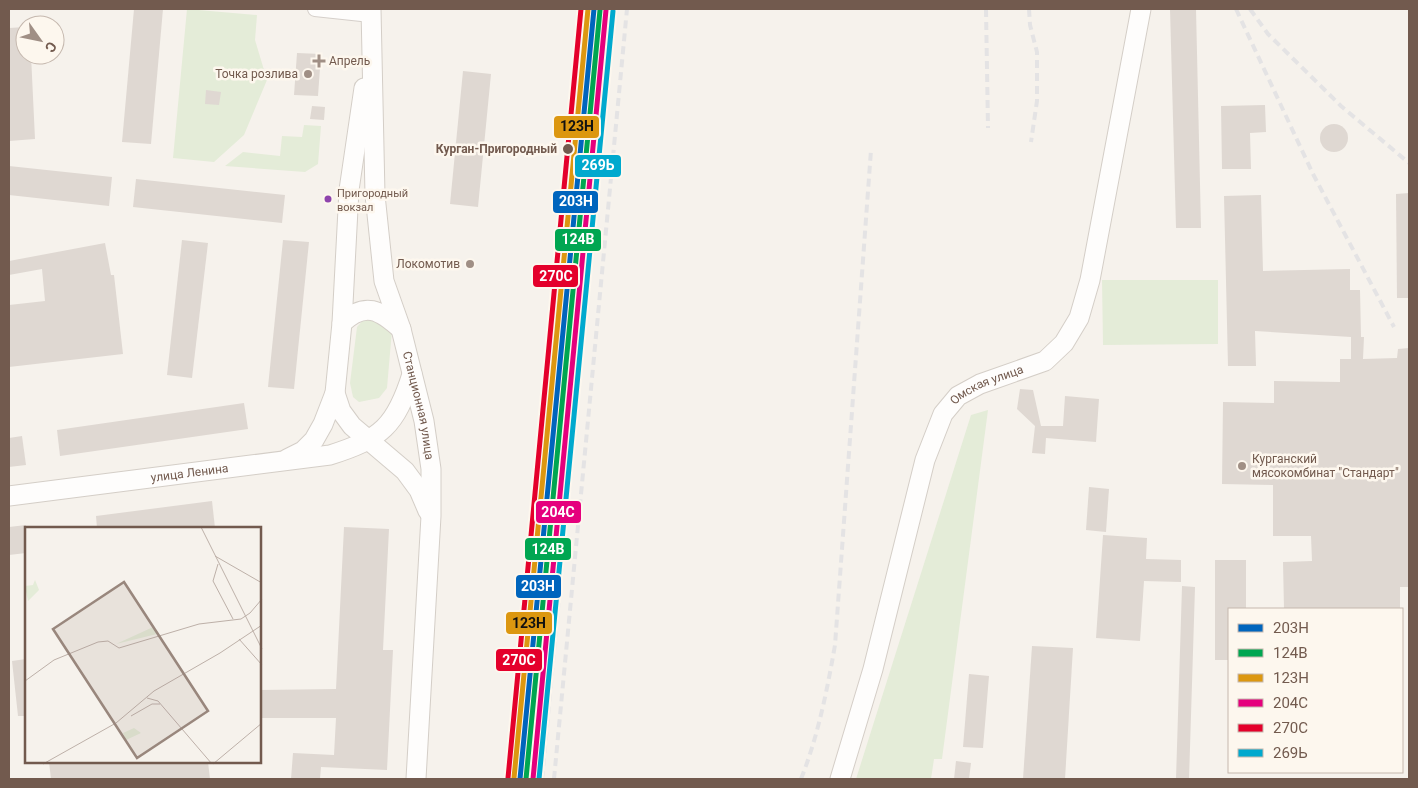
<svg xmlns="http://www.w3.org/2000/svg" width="1418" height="788" viewBox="0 0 1418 788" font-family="Roboto,sans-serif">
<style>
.green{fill:#e4ecd8}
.building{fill:#dfd8d2}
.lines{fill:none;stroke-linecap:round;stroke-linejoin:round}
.minor-casing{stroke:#d5cfca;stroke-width:16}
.secondary-casing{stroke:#d4cec7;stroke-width:21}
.minor{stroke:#fefdfc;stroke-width:14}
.secondary{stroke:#fefdfc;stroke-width:19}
.rail{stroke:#e4e3e4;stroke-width:4;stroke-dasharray:8 5;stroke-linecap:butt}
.rail-1-casing{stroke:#fdf7ee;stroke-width:9}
.rail-2-casing{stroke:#fdf7ee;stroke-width:9}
.rail-3-casing{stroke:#fdf7ee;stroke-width:9}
.rail-4-casing{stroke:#fdf7ee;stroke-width:9}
.rail-5-casing{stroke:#fdf7ee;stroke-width:9}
.rail-6-casing{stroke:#fdf7ee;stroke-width:9}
.rail-1{stroke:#0065bd;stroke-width:5}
.rail-2{stroke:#00a651;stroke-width:5}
.rail-3{stroke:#dc9710;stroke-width:5}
.rail-4{stroke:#e5007d;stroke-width:5}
.rail-5{stroke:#e4002b;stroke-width:5}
.rail-6{stroke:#00a9ce;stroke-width:5}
.poi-dot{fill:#a08f85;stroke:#fdf7ee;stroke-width:2}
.stop-dot{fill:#725a4e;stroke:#fdf7ee;stroke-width:2}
.bus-dot{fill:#8e44ad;stroke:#fdf7ee;stroke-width:2}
.labels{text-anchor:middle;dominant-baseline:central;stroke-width:5;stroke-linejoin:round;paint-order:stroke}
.bus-label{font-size:11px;fill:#725a4e;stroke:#fdf7ee;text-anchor:start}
.poi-label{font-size:12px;fill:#725a4e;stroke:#fdf7ee;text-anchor:start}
.stop-label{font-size:12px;font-weight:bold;fill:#725a4e;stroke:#fdf7ee;text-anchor:end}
.street-label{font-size:12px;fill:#725a4e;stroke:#fdf7ee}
.inset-road{fill:none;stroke:#bdb0a8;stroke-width:1}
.view{fill:#99877d;fill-opacity:0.15;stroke:#99877d;stroke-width:2.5}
.inset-edge{fill:none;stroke:#725a4e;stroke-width:2.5}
.line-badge{stroke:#fdf7ee;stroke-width:2}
.badge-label{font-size:14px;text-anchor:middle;font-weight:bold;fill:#fff}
.pale-badge-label{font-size:14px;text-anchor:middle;font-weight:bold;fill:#111}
</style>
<rect width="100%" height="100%" fill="#f6f2ec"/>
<g class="green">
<path d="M187 9 257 15 255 40 267 80 244 135 214 162 173 158Z"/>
<path d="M304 125 321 126 318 164 305 172 225 166 243 152 280 156 282 136 302 137Z"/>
<path d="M1102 280H1218V344L1103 345Z"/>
<path d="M371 316 392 330 387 388 379 398 359 402 353 397 350 383 357 327 365 318Z"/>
<path d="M988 410 942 759H934L931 779H856L971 415Z"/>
</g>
<g class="building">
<path d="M134 9H163L151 144 122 142Z"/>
<path d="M1170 9H1196L1201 228H1176Z"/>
<path d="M25 27V55H31L35 139 9 141V28Z"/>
<path d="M297 53 321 54 318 96 294 95Z"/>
<path d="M463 71 491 74 478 207 450 204Z"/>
<path d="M206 90 221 92 219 105 205 104Z"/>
<path d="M1265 105 1266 132 1250 133 1251 169H1222L1221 106Z"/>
<path d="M312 106 325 107 324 120 310 119Z"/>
<circle cx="1334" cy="138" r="14"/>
<path d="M9 166 112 177 109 206 9 195Z"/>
<path d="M136 179 285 195 282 223 133 207Z"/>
<path d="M1409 193V298H1397L1396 194Z"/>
<path d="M1261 195 1263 271 1350 269V290H1360L1361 337H1364L1363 359 1397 358 1398 349 1409 348V587H1400V609H1284L1283 562 1312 561 1311 536H1273V485L1222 484 1223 402 1274 403V381L1340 382V359H1351V337L1255 331 1256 366H1228L1224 196Z"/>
<path d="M182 240 208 243 192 378 167 375Z"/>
<path d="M283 240 309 242 294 389 268 387Z"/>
<path d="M105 243 111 275H114L123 354 9 367V305L45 301 42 269 9 275V261Z"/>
<path d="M1020 389 1033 390 1041 426H1063L1065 396 1099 399 1096 442 1046 438 1045 454 1032 453 1035 426 1017 409Z"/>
<path d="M244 403 248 429 60 456 57 430Z"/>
<path d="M22 436 26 465 9 467V438Z"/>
<path d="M1089 487 1109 489 1106 532 1086 530Z"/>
<path d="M212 501 215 528H97L96 516Z"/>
<path d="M26 525V553L9 555V527Z"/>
<path d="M344 527 389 529 383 650H393L387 770 321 767 320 779H291L293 753 334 755 336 718H260V690L336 689Z"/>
<path d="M1103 535 1147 538 1146 559 1181 560V582L1144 581 1140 641 1096 638Z"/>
<path d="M1215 560H1246V609H1229V660H1215Z"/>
<path d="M1182 586 1195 587 1189 779H1176Z"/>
<path d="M1032 646 1073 648 1065 779H1023Z"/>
<path d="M26 659V716H18L12 661Z"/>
<path d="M969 674 989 676 983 748 963 747Z"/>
<path d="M956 761 971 763 969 779H954Z"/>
<path d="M49 762H208L210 779H51Z"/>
</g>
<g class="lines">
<g class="minor-casing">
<path id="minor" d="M315 9 371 15"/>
</g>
<g class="secondary-casing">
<g id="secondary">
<path id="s1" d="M371 9 375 195 384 281 401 329 424 421 431 469V516L416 779"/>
<path d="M342 323C365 301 380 310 401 329"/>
<path d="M335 393 341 411 352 426 405 471 419 490 428 511"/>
<path d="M287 459 303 451 314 440 323 424 335 393 342 323 349 190 364 88"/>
<path id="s2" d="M9 496 330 455C381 439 396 426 412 374"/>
<path id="s3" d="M840 779 873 669 925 460 943 414 958 396 980 384 1045 361 1064 343 1079 318 1090 280 1141 9"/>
</g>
</g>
<use href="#minor" class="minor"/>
<use href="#secondary" class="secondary"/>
<g class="rail">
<path d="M986 9 988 128"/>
<path d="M1029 9 1030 25 1037 52V101L1031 142"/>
<path d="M1236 9 1313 174 1394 327"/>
<path d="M1250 9 1268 34 1341 106 1409 163"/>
<path d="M542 779 614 9"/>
<path d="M554 779 627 9"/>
<path d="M801 779C818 736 827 691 835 645L871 150"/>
</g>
<g class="rail-1-casing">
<path id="rail-1" d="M520 779 594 9"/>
</g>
<g class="rail-2-casing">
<path id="rail-2" d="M526 779 600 10"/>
</g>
<g class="rail-3-casing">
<path id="rail-3" d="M514 778 588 9"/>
</g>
<g class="rail-4-casing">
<path id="rail-4" d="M533 779 606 10"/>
</g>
<g class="rail-5-casing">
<path id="rail-5" d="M508 778 581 9"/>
</g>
<g class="rail-6-casing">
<path id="rail-6" d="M539 779 613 11"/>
</g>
<use href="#rail-1" class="rail-1"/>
<use href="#rail-2" class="rail-2"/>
<use href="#rail-3" class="rail-3"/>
<use href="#rail-4" class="rail-4"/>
<use href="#rail-5" class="rail-5"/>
<use href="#rail-6" class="rail-6"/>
</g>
<g class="poi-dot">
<path d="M316.5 53.5h5v5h5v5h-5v5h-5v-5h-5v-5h5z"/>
<circle cx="308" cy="74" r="5"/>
<circle cx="470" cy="264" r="5"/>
<circle cx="1242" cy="466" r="5"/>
</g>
<circle class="stop-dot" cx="568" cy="149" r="6"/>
<circle class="bus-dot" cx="328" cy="199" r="4.5"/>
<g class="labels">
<g class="bus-label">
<text x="337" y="193">Пригородный<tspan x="337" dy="14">вокзал</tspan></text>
</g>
<g class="poi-label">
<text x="329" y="61">Апрель</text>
<text x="298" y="74" text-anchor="end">Точка розлива</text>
<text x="460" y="264" text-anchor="end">Локомотив</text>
<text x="1252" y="459">Курганский<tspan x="1252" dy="14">мясокомбинат "Стандарт"</tspan></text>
</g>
<g class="stop-label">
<text x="557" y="149">Курган-Пригородный</text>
</g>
<g class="street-label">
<text stroke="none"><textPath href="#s3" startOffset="434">Омская улица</textPath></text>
<text stroke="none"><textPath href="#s1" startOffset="402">Станционная улица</textPath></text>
<text stroke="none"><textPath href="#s2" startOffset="182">улица Ленина</textPath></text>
</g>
</g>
<g transform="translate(25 527)">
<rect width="236" height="236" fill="#f6f2ec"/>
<path d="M10 53 14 63 3 74 0 59 8 58ZM129 99 132 107 91 117 126 101ZM109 201 116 206 101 213 98 206Z" fill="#e4ecd8"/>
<path class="inset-road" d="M176 0 237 122M190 29 237 56M193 37 188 54 208 92M214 112 237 138M0 154 29 133 73 115 83 114 94 121 174 97 216 92 225 86 237 72M122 171 133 174 187 237M106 189 127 177H135M18 237 91 196 129 164 195 126 237 98M188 237 237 196"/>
<path class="view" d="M99 55 183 184 112 231 28 102Z"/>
<rect width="236" height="236" class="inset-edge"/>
</g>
<g class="line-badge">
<rect x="553" y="115" width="47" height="24" rx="5" fill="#dc9710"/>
<rect x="574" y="154" width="48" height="24" rx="5" fill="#00a9ce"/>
<rect x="552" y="190" width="47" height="24" rx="5" fill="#0065bd"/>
<rect x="554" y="228" width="48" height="24" rx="5" fill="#00a651"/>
<rect x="532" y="264" width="47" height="24" rx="5" fill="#e4002b"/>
<rect x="535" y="500" width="47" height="24" rx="5" fill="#e5007d"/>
<rect x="524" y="537" width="48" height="24" rx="5" fill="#00a651"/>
<rect x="515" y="574" width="47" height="25" rx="5" fill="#0065bd"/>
<rect x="505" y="611" width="48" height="24" rx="5" fill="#dc9710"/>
<rect x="495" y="648" width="48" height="24" rx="5" fill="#e4002b"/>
</g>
<g class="badge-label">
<text x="598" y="170">269Ь</text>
<text x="576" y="206">203Н</text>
<text x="578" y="244">124В</text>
<text x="556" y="281">270С</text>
<text x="558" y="517">204С</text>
<text x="548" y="554">124В</text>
<text x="538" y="591">203Н</text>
<text x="519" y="665">270С</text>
</g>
<g class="pale-badge-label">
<text x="577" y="131">123Н</text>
<text x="529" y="628">123Н</text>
</g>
<rect width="1418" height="788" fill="none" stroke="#725a4e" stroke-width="20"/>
<rect x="1228" y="608" width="175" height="165" fill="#fdf7ee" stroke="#c5b8ae"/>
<rect x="1238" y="624" width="25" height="8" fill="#0065bd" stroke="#c5b8ae"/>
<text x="1273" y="633" font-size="15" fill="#725a4e">203Н</text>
<rect x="1238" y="649" width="25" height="8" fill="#00a651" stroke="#c5b8ae"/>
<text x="1273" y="658" font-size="15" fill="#725a4e">124В</text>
<rect x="1238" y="674" width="25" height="8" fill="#dc9710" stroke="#c5b8ae"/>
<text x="1273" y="683" font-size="15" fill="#725a4e">123Н</text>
<rect x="1238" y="699" width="25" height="8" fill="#e5007d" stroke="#c5b8ae"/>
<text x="1273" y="708" font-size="15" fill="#725a4e">204С</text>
<rect x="1238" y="724" width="25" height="8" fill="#e4002b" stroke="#c5b8ae"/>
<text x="1273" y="733" font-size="15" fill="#725a4e">270С</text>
<rect x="1238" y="749" width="25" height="8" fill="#00a9ce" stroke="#c5b8ae"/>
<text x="1273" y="758" font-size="15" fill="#725a4e">269Ь</text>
<g transform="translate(40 40) rotate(123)"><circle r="24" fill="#fdf7ee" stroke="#c5b8ae"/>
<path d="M0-4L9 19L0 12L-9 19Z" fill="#a08f85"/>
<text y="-8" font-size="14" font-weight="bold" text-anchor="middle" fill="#725a4e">С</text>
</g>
</svg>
